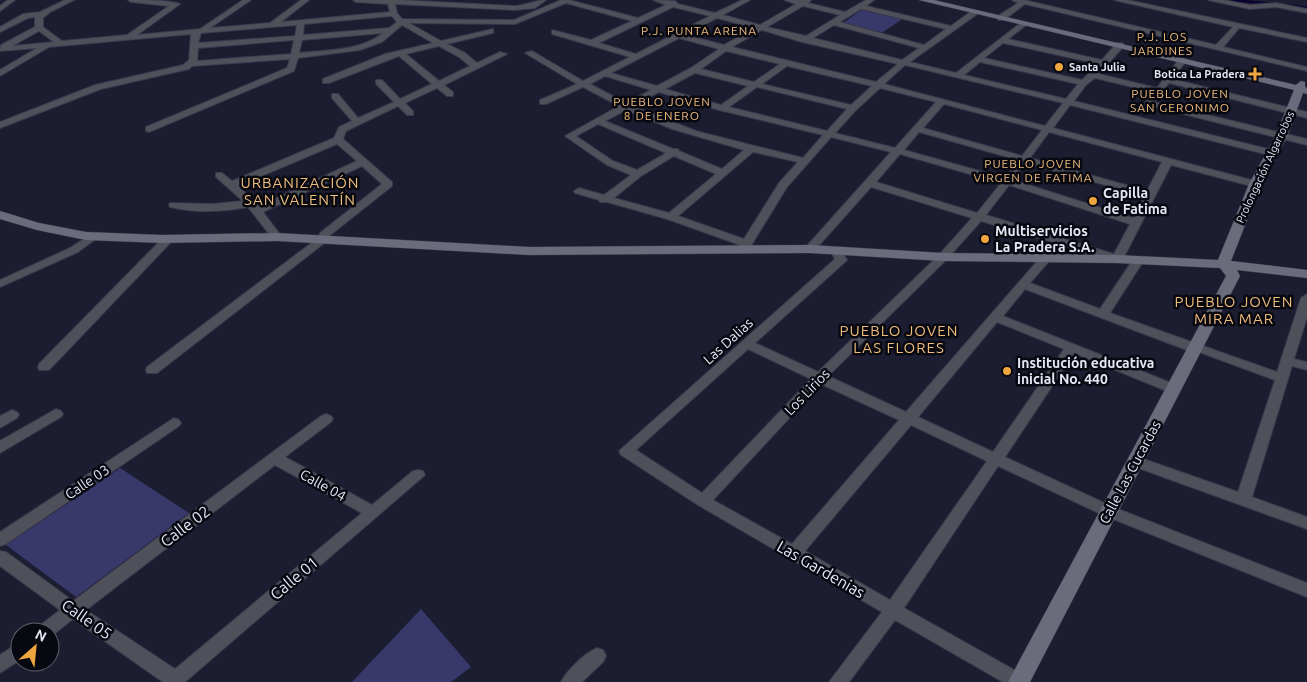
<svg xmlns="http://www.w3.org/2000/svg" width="1307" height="682" viewBox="0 0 1307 682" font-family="Ubuntu,sans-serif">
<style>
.green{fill:#38386a}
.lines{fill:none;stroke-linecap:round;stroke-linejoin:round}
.stream{stroke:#0b0133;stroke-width:2.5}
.street-casing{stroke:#38394c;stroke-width:2}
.secondary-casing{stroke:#38394c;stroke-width:1}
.street{fill:#4f505a;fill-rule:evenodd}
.secondary{fill:#6a6c7c;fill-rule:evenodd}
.poi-dot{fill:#f0a63f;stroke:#080810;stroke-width:2}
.labels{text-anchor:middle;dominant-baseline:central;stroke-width:5;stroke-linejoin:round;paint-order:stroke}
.far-poi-label{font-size:11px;font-weight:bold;fill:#e6e7f5;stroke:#080810;text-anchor:start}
.far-street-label{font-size:11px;fill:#e6e7f5;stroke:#080810}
.far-neighbourhood-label{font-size:12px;letter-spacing:1px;fill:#efbc7c;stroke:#080810}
.poi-label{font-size:14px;font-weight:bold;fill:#e6e7f5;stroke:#080810;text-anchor:start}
.street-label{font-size:14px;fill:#e6e7f5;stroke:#080810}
.neighbourhood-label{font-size:15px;letter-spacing:1px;fill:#efbc7c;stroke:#080810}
.near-street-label{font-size:16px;fill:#e6e7f5;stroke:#080810}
</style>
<rect width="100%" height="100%" fill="#1c1d30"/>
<g class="green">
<path d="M861 10 899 18 901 20 883 32 879 33 842 24Z"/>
<path d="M120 468 189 513 76 597 6 545Z"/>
<path d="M421 609 471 667 451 682H352Z"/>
</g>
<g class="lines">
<g class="stream">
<path d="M1232 0 1273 4"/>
<path d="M1287 5 1307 8"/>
</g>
<g class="street-casing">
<g id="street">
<path d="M8 0H15L0 11V6Z"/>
<path d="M65 0H74L50 12 43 18V27L62 41 127 35 169 6 131 2 128 0C141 0 169 0 180 4L137 35 200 29 243 0H251L210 28 270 23 301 0H309L281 22 390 12 388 4 356 2 353 0H398L515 6C526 5 536 0 546 0L535 8 515 10 395 4 397 13 402 19 514 20 561 0H569L638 18 666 5 653 0 675 1 678 4 715 13 742 0H750L723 15 760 25 796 4 784 0H811L808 3 845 12 866 0H874L866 6 951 26 973 10 980 12 910 62 956 73 1022 22 1026 24 1025 26 1008 39 1102 60 1117 43H1123V47L1099 74 1157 88 1180 58H1183L1187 60 1172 79 1307 112V118L1169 83 1154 102 1307 139V145L1151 106 1148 110H1142L1141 108 1153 92 1095 78 1086 85 1074 101 1276 151 1278 153 1273 156 1070 105 1053 128 1259 182 1260 184 1255 187 1171 165 1123 259 1117 262 981 221 947 259 828 376 906 412 1040 258 1044 257 1050 260 1030 283 1100 309 1134 258H1142L1144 260 1110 313 1277 372 1301 298 1307 294V317L1294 359 1307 362V370L1292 366 1252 497 1307 517V529L1130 465 1128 461 1130 457 1135 456 1238 492 1275 380 1199 352H1192L1025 289 1003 316 1179 386 1181 389 1179 392H1169L1074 353 1005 457 1113 507 1307 583V597L1103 515 998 466 904 608 1025 676 1028 682H1003L895 620 849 682H829L882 612 698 505 621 455 619 451 835 259 830 250 832 248H840L847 260 845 262 755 343 818 372 939 255 972 218 871 187 814 251H806L804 249 806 247 891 152 831 137 787 187 749 249 743 252 737 249 740 245 667 219 607 202H600L599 200 575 193 574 191 579 188 604 195 631 175 607 165 565 136 619 106 583 87 546 104H540V100L577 84 525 53 532 51 583 81 630 57 552 34V30L591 40 632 21 566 3 515 24 409 23 441 41 493 29V33L447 44 465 53 477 63 500 52 507 54 444 85 453 92V96H447L437 88 405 103 413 111V115H407L398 106 346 131 343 139 392 182V186L329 236 327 241 157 373H147L146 370 147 367 318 238 320 233 382 184 362 166 263 212 282 237 277 240 273 239 248 207C224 212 194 213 170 207L169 205 170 203 213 204 243 201 216 177V173H222L232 181 334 138 339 127 352 121 332 98V94H338L358 118 394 102 376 84V80H382L400 99 432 84 399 56 329 83H323V79L385 54 433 43 402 25 382 42 360 50 298 58 294 71 149 132 146 131V127L287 68 290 59 192 66 189 69 101 89 0 128V122L95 85 183 65 189 60 191 34 49 47 0 76V70L37 48 0 51 1 45 35 27V17L28 18 0 32V27L23 14 40 12ZM803 6 840 15 806 36 767 27ZM673 7 710 16 636 54 599 43ZM861 9 946 29 924 45 840 22ZM392 16 397 22 389 28 303 35 304 24ZM717 18 754 28 724 45 685 35ZM297 25 295 36 198 43 201 33ZM834 25 919 48 902 60 813 38ZM762 30 802 42 898 64 876 82 732 47ZM39 31 54 42 12 46ZM383 33C361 51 326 50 299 53L302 40ZM679 38 719 49 691 68 657 86 611 73ZM294 40 291 54 197 61 198 48ZM1003 43 1099 64 1082 80 984 58ZM439 46 459 57 470 66 439 81 406 54ZM726 51 780 64 754 82 701 69ZM980 62 1078 84 1066 99 964 75ZM905 65 1063 103 1045 126 884 84ZM787 66 872 86 851 105 762 84ZM695 73 748 86 721 105 665 89ZM605 76 651 90 626 103 590 84ZM757 87 847 109 827 131 729 107ZM880 88 936 102 895 148 835 133 856 110ZM659 92 719 110 823 135 803 158 696 131 633 106ZM944 104 1042 130 1022 156 923 128ZM626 110 672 129 744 150 722 169 679 151 678 149H673L605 121ZM598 124 666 153 637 170 613 161 576 136ZM919 132 1018 160 1005 178 904 150ZM1049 132 1162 162 1147 191 1030 158ZM337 144 357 161 259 206 238 186ZM753 152 798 162 779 183 744 239 678 216ZM900 154 1001 183 977 213 876 182ZM674 156 716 174 669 213 614 198 641 176ZM1026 163 1145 196 1133 218 1013 180ZM1009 185 1130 224 1114 254 986 215ZM997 322 1064 349 993 452 918 417ZM748 349 811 379 702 493 636 450ZM821 384 899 420 792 544 713 500ZM911 425 987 461 890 600 805 551Z"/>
<path d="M1012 0H1024L1216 45 1233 27 1114 0H1127L1307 38V42L1239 28 1223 47 1307 67V71L1025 4 1004 20H998V16L1018 3Z"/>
<path d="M1208 0H1223L1250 5 1276 3 1307 9V13L1276 7 1250 9Z"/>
<path d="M93 233 98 236 97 238 78 252 0 287V280L70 248Z"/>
<path d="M168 236 173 239 172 241 49 370H39L38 367 39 364 164 237Z"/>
<path d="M56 409 61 411 63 414 61 417 0 453V441Z"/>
<path d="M12 410 17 412 19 415 17 418 0 428V416Z"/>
<path d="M326 414 331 416 333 419 331 422 285 457 372 505 413 471 418 470 423 471 425 475 185 682H163L73 619 50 637V632H35L38 627 60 610 0 566V551L6 552 73 601 321 416ZM275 465 362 513 175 669 86 610Z"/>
<path d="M174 418 179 420 181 423 179 426 6 544 0 546V532Z"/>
<path d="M20 642V660L0 673V655Z"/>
<path d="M597 648 603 650 606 656 603 662 582 682H561C567 670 585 653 597 648Z"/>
</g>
</g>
<g class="secondary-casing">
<path id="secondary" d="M919 0H934L1296 85 1301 81 1305 82V87L1307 88V94L1303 93 1287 137 1261 184 1231 261 1307 270V278L1237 270 1240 276 1030 682H1008L1226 276 1220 268 1117 263 943 261 810 253 529 255 277 241 162 243 86 240 37 230 0 219V211L39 223 86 232 162 235 277 233 529 247 810 245 943 253 1117 255 1218 260 1249 184 1275 137 1294 90Z"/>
</g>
<use href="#street" class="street"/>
<use href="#secondary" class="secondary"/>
</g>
<g class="poi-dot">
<circle cx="1059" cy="67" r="5"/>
<path d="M1252.5 66.5h5v5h5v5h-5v5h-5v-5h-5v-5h5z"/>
<circle cx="1093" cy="201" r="5"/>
<circle cx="985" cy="239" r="5"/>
<circle cx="1007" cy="371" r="5"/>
</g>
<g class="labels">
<g class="far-poi-label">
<text x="1069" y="67">Santa Julia</text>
<text x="1245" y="74" text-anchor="end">Botica La Pradera</text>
</g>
<g class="far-street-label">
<text transform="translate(1265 167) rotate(-65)">Prolongación Algarrobos</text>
</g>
<g class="far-neighbourhood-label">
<text x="699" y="30">P.J. PUNTA ARENA</text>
<text x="1162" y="36">P.J. LOS<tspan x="1162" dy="14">JARDINES</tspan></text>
<text x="1180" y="93">PUEBLO JOVEN<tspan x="1180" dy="14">SAN GERONIMO</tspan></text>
<text x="662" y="101">PUEBLO JOVEN<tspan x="662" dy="14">8 DE ENERO</tspan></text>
<text x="1033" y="163">PUEBLO JOVEN<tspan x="1033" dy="14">VIRGEN DE FATIMA</tspan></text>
</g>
<g class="poi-label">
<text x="1103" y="193">Capilla<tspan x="1103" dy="16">de Fatima</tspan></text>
<text x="995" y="231">Multiservicios<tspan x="995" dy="16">La Pradera S.A.</tspan></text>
<text x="1017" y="363">Institución educativa<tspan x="1017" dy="16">inicial No. 440</tspan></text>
</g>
<g class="street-label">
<text transform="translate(728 341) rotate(-42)">Las Dalias</text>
<text transform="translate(807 392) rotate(-46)">Los Lirios</text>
<text transform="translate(1130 472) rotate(-62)">Calle Las Cucardas</text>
<text transform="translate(87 482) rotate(-34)">Calle 03</text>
<text transform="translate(323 485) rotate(29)">Calle 04</text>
</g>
<g class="neighbourhood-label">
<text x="300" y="182">URBANIZACIÓN<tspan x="300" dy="17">SAN VALENTÍN</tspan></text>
<text x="1234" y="301">PUEBLO JOVEN<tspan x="1234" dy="17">MIRA MAR</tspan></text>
<text x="899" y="330">PUEBLO JOVEN<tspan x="899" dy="17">LAS FLORES</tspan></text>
</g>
<g class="near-street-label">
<text transform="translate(185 526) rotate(-37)">Calle 02</text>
<text transform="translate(821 569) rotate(30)">Las Gardenias</text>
<text transform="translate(294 578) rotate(-40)">Calle 01</text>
<text transform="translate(87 619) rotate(35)">Calle 05</text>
</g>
</g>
<g transform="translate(35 647) rotate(27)"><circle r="24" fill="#080810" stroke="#61616c"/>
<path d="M0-4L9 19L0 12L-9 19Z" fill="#f0a63f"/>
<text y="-8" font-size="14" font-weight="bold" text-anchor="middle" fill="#e6e7f5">N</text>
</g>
</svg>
